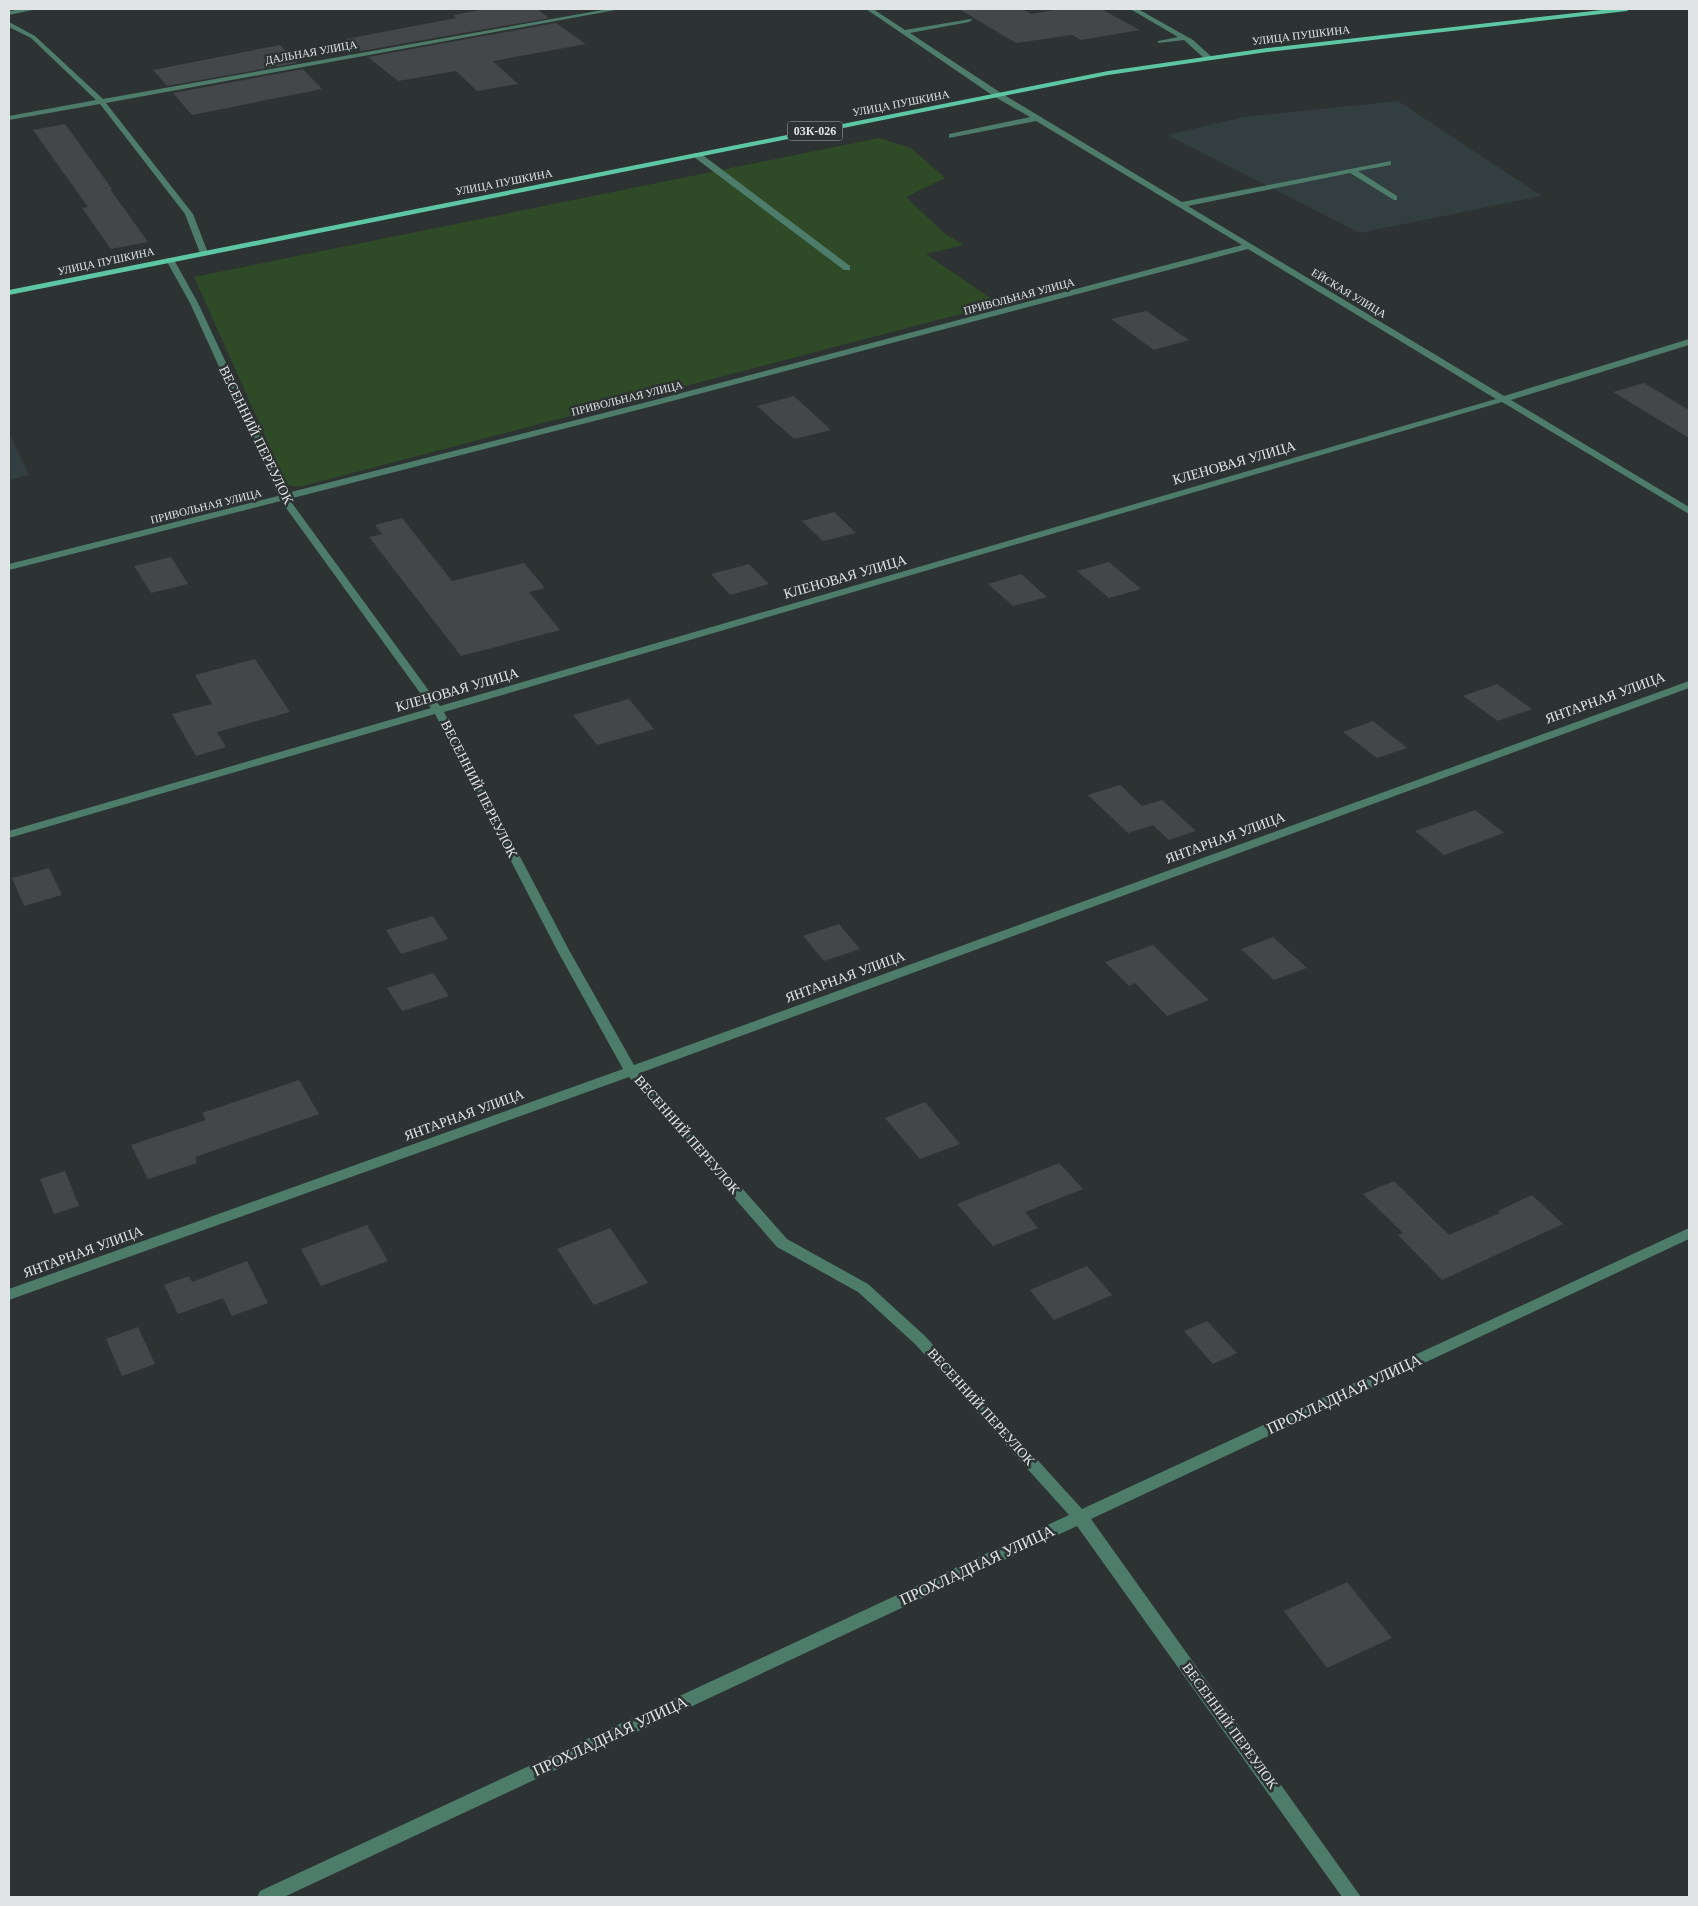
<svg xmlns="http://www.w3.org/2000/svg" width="1698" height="1906" viewBox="0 0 1698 1906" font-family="'Times New Roman',serif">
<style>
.built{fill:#323e3f}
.green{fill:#2e4a26}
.building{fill:#43474a}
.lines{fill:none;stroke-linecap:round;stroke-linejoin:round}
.minor{fill:#4d7c6b;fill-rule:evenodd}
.major{fill:#5dc7a4;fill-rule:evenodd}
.labels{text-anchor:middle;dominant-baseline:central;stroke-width:5;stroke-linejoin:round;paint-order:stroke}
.far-street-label{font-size:11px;fill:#e1e4e4;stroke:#2d3232}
.shield{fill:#2d3232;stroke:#abafaf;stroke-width:1}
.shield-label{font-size:12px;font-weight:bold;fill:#e1e4e4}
.street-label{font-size:14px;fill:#e1e4e4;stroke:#2d3232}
.near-street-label{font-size:16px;fill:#e1e4e4;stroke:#2d3232}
</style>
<rect width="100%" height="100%" fill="#2d3232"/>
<g class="built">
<path d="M1398 101 1542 196 1360 233 1167 135 1244 117Z"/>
<path d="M9 432 29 475 9 480Z"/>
</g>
<path class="green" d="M879 138 911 148 945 178 906 197 944 233 964 245 926 254 999 304 299 487 287 485 194 277Z"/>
<g class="building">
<path d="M487 9H537L549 18 361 51 346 39 456 18 453 15Z"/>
<path d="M959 9H1022L1031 14 1059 9H1101L1140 30 1081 40 1072 35 1016 43Z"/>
<path d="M556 23 586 44 493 61 518 84 477 91 456 71 398 81 368 57Z"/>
<path d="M280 45 297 63 167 86 153 70Z"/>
<path d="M303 69 322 89 192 115 173 93Z"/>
<path d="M65 124 112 189H110L148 242 111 249 82 208 88 207 33 130Z"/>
<path d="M1146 311 1189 340 1154 350 1111 319Z"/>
<path d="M1644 383 1689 410V438L1613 392Z"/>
<path d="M794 396 831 430 794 439 757 406Z"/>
<path d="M834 512 856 533 823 541 802 521Z"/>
<path d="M402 518 452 581 524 563 545 588 529 592 560 630 461 656 369 537 382 534 375 525Z"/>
<path d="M171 557 188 584 151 593 134 566Z"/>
<path d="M1109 562 1141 589 1109 598 1077 571Z"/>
<path d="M749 564 769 584 730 595 711 574Z"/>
<path d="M1021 574 1047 597 1013 606 988 584Z"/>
<path d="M255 659 290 712 217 732 226 747 196 756 172 714 212 704 195 675Z"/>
<path d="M1497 684 1532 709 1498 721 1463 696Z"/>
<path d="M629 699 654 729 597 745 573 715Z"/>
<path d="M1373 721 1407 748 1377 758 1343 732Z"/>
<path d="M1120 785 1142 806 1162 800 1196 831 1169 840 1153 825 1128 833 1088 795Z"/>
<path d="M1475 810 1504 833 1444 855 1415 831Z"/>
<path d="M49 868 62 895 24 906 12 878Z"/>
<path d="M433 916 448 939 401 954 386 930Z"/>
<path d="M839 924 860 949 824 961 803 936Z"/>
<path d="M1273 937 1307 968 1274 980 1241 949Z"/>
<path d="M1153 945 1176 968 1209 1000 1167 1016 1135 983 1129 986 1105 962Z"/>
<path d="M433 973 449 996 402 1011 387 988Z"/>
<path d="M299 1080 319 1114 195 1157 197 1163 148 1179 131 1145 206 1120 202 1113Z"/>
<path d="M925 1102 960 1144 920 1159 885 1118Z"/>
<path d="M1059 1163 1083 1189 1025 1212 1038 1228 993 1246 957 1204Z"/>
<path d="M65 1171 79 1206 54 1214 40 1179Z"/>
<path d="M1394 1181 1449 1235 1500 1213 1498 1211 1532 1195 1563 1224 1442 1280 1398 1235 1403 1233 1363 1194Z"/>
<path d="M367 1225 388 1261 321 1286 301 1249Z"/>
<path d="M610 1228 648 1283 594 1305 557 1249Z"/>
<path d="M247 1261 268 1303 232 1316 223 1298 178 1314 164 1285 189 1276 192 1282Z"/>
<path d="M1087 1266 1112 1295 1054 1320 1030 1290Z"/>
<path d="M1207 1321 1237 1353 1213 1364 1184 1331Z"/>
<path d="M138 1327 155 1364 122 1376 106 1339Z"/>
<path d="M1347 1582 1392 1638 1327 1668 1284 1611Z"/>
</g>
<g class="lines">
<g class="minor">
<path d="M23 9H37L9 15V11Z"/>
<path d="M608 9H621L106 103 193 214 208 253 204 255 200 253 185 214 100 104 9 120V116L96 100 31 38 9 27V22L35 36 103 99Z"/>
<path d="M866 9H873L905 30 971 19 972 20 969 22 910 33 1001 93 1182 202 1391 161V165L1358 171 1397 196V200H1394L1350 173 1188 206 1504 396 1689 339V345L1511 400 1689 507V514L1502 402 444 712 569 950 634 1065 1689 681V688L640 1073 787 1239 868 1284 925 1336 1082 1509 1689 1228V1239L1091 1519 1361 1897H1342L1077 1526 284 1897H257L260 1891 1069 1515 915 1344 858 1292 777 1247 629 1077 9 1300V1289L623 1069 557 950 435 714 9 838V831L431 708 281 501 9 570V564L278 496 190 303 166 260 167 258H173L198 303 287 493 651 401 1242 245 1036 121 949 138V134L1030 117 995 97ZM1248 249 1496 399 440 706 289 499 657 405Z"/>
<path d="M1130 9H1138L1193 40 1213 58 1206 60 1184 40 1158 43V41L1178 37Z"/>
<path d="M694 153H700L850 266V270H844L694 157Z"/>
</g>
<path class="major" d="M1611 9H1630L1627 11 1267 52 1108 75 9 295V290L1108 71 1267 48Z"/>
</g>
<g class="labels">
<g class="far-street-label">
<text transform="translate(1301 35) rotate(-7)">УЛИЦА ПУШКИНА</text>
<text transform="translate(311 52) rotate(-10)">ДАЛЬНАЯ УЛИЦА</text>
<text transform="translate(901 103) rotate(-11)">УЛИЦА ПУШКИНА</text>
<text transform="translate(504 182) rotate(-11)">УЛИЦА ПУШКИНА</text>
<text transform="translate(106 261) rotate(-12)">УЛИЦА ПУШКИНА</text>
<text transform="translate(1349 293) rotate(31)">ЕЙСКАЯ УЛИЦА</text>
<text transform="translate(1019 296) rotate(-15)">ПРИВОЛЬНАЯ УЛИЦА</text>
<text transform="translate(627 398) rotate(-14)">ПРИВОЛЬНАЯ УЛИЦА</text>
<text transform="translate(206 506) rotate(-14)">ПРИВОЛЬНАЯ УЛИЦА</text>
</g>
<rect class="shield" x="787.5" y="121.5" width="55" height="19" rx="4"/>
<g class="shield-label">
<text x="815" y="131">03К-026</text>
</g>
<g class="street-label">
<text transform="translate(256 435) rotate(64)">ВЕСЕННИЙ ПЕРЕУЛОК</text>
<text transform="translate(1234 463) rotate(-16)">КЛЕНОВАЯ УЛИЦА</text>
<text transform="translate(845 577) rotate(-16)">КЛЕНОВАЯ УЛИЦА</text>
<text transform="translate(457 690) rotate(-16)">КЛЕНОВАЯ УЛИЦА</text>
<text transform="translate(1605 698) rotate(-20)">ЯНТАРНАЯ УЛИЦА</text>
<text transform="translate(479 789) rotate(63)">ВЕСЕННИЙ ПЕРЕУЛОК</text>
<text transform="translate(1225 838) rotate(-20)">ЯНТАРНАЯ УЛИЦА</text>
<text transform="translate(845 977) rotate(-20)">ЯНТАРНАЯ УЛИЦА</text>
<text transform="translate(464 1115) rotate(-20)">ЯНТАРНАЯ УЛИЦА</text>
<text transform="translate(687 1135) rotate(49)">ВЕСЕННИЙ ПЕРЕУЛОК</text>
<text transform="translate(83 1252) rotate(-20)">ЯНТАРНАЯ УЛИЦА</text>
<text transform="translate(981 1407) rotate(48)">ВЕСЕННИЙ ПЕРЕУЛОК</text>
<text transform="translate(1230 1726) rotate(54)">ВЕСЕННИЙ ПЕРЕУЛОК</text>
</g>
<g class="near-street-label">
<text transform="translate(1344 1394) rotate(-25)">ПРОХЛАДНАЯ УЛИЦА</text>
<text transform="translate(977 1565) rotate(-25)">ПРОХЛАДНАЯ УЛИЦА</text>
<text transform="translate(610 1736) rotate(-25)">ПРОХЛАДНАЯ УЛИЦА</text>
</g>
</g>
<rect width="1698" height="1906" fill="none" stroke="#e1e4e4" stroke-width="20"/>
</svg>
